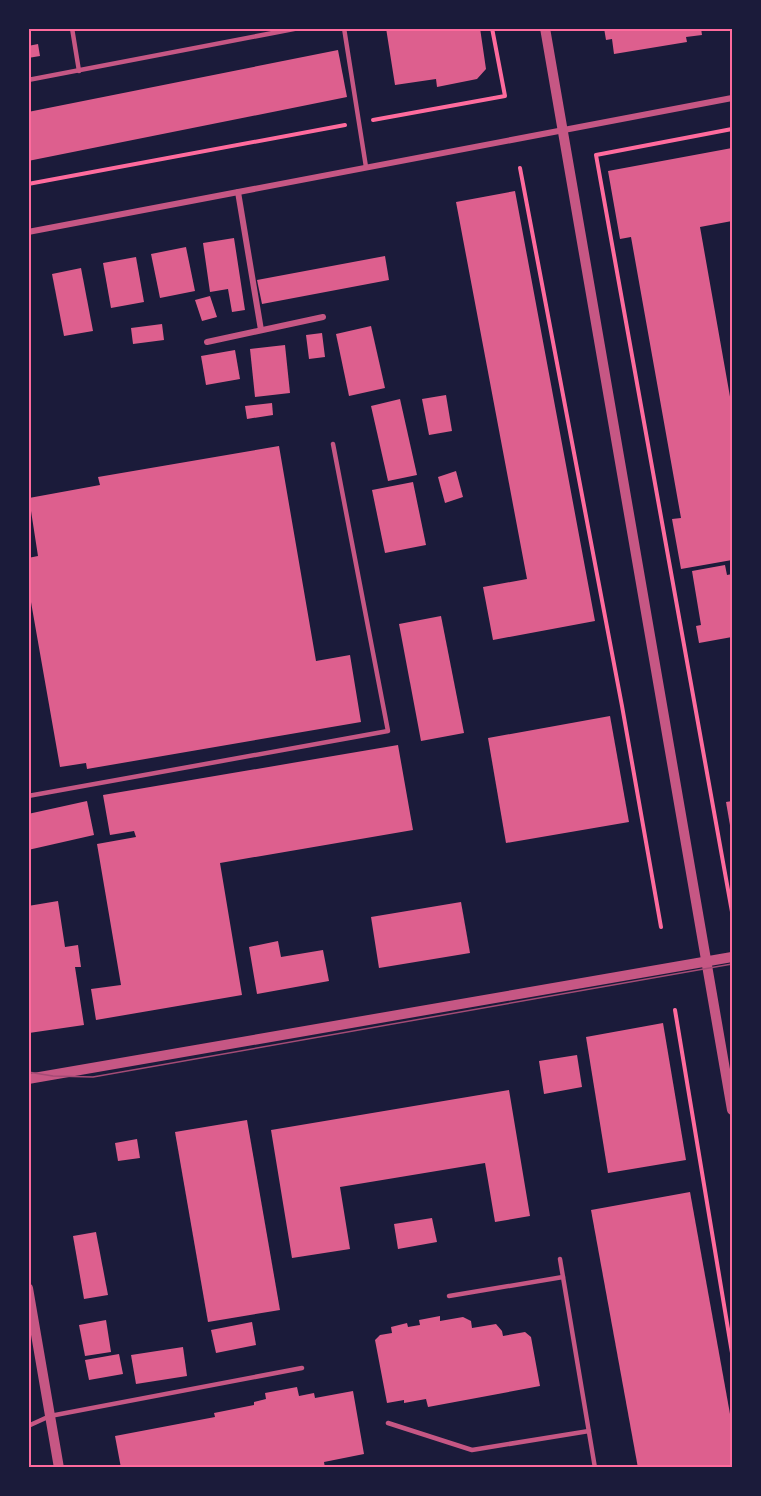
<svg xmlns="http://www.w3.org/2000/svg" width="761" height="1496" viewBox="0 0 761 1496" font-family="Roboto,sans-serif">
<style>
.building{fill:#dd5f8e}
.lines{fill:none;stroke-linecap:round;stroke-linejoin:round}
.path{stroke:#ff6b9d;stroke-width:4}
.service{stroke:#c65784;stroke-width:4.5}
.minor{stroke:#c65784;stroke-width:6}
.tertiary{stroke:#c65784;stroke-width:10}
.tram{stroke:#a44b75;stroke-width:1.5}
.neatline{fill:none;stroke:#ff6b9d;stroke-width:2}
</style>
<rect width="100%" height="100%" fill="#1b1b3a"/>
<g class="building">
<path d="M386 28H480L486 69 477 79 437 87 436 79 395 85Z"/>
<path d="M604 28H701L702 35 686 37 687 42 614 54 612 39 606 40Z"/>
<path d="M38 44 40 56 28 58V46Z"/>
<path d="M338 50 347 97 28 161V112Z"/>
<path d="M732 148V221L700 227 732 408V560L681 569 672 519 681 518 631 237 620 239 608 171Z"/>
<path d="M515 191 595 621 493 640 483 587 527 579 456 202Z"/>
<path d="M234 238 245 310 232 312 228 289 210 292 203 243Z"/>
<path d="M186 247 195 291 160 298 151 254Z"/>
<path d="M385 256 389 280 262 304 257 280Z"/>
<path d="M136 257 144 302 111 308 103 263Z"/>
<path d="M81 268 93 331 64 336 52 274Z"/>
<path d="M210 296 217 317 202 321 195 300Z"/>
<path d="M162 324 164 340 133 344 131 328Z"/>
<path d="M371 326 385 388 349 396 336 334Z"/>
<path d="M322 333 325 357 309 359 306 335Z"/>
<path d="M285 345 290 393 255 397 250 349Z"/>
<path d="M235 350 240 379 206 385 201 356Z"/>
<path d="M446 395 452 431 429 435 422 399Z"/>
<path d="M400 399 417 475 388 481 371 406Z"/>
<path d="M272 403 273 415 247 419 245 406Z"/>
<path d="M279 446 316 661 350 655 361 722 87 769 86 763 60 767 28 585V558L38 556 29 498 100 485 98 477Z"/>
<path d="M456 471 463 497 445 503 438 477Z"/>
<path d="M413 482 426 545 385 553 372 490Z"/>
<path d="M725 565 727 575 732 574V637L699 643 696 626 701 625 692 571Z"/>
<path d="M441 616 464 733 421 741 399 624Z"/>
<path d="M610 716 629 822 506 843 488 738Z"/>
<path d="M398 745 413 830 220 863 242 995 96 1020 91 989 121 985 97 844 136 837 134 831 110 835 103 795Z"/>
<path d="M87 801 94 835 28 850V814Z"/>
<path d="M732 801V831H731L726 802Z"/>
<path d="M58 901 65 947 78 945 81 967H75L84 1025 29 1033 28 906Z"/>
<path d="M461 902 470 953 379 968 371 917Z"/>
<path d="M278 941 281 957 323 950 329 981 257 994 249 947Z"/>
<path d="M663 1023 686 1160 608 1173 586 1037Z"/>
<path d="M577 1055 582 1087 544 1094 539 1061Z"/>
<path d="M509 1090 530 1216 495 1222 485 1163 340 1187 350 1249 292 1258 271 1130Z"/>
<path d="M247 1120 280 1310 208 1322 175 1132Z"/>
<path d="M137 1139 140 1158 118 1161 115 1143Z"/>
<path d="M690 1192 732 1425V1468H638L591 1210Z"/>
<path d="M432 1218 437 1242 398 1249 394 1224Z"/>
<path d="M96 1232 108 1295 84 1299 73 1236Z"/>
<path d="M440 1316V1321L463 1317 471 1321 472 1328 496 1324 502 1331 503 1336 525 1332 531 1337 540 1386 428 1407 426 1399 404 1403V1400L387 1403 375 1340 380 1335 392 1333 391 1327 407 1323 408 1327 420 1325 419 1320Z"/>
<path d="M106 1320 111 1352 85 1356 79 1325Z"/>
<path d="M252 1322 256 1345 216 1353 211 1330Z"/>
<path d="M183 1347 187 1376 136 1384 131 1355Z"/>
<path d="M119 1354 123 1374 89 1380 85 1360Z"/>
<path d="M297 1387 299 1396 314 1393 315 1398 353 1391 364 1454 324 1462 325 1468H121L115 1436 215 1417 214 1413 254 1405V1402L266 1399 265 1393Z"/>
</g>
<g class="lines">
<g class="path">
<path d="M373 120 505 96 492 28"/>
<path d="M732 129 596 155 732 912"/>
<path d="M520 168 622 706 661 927"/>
<path d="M28 184 345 125"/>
<path d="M675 1010 732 1353"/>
</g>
<g class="service">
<path d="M72 28 79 71"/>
<path d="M344 28 366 167"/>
<path d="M28 80 299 28"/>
<path d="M28 796 388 731 333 444"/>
<path d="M560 1259 595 1468"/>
<path d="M449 1296 563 1277"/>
<path d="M388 1423 472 1450 589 1431"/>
<path d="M28 1426 50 1416 302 1368"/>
</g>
<g class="minor">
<path d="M238 192 261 330"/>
<path d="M28 232 732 98"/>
<path d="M207 342 323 317"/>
</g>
<g class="tertiary">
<path d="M545 28 732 1110"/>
<path d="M28 1079 732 957"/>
<path d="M28 1288 59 1468"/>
</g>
<path class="tram" d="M28 1072 53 1076 93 1077 732 964"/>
</g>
<rect width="761" height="1496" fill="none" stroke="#1b1b3a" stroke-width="60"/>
<rect x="30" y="30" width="701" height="1436" class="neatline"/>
</svg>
